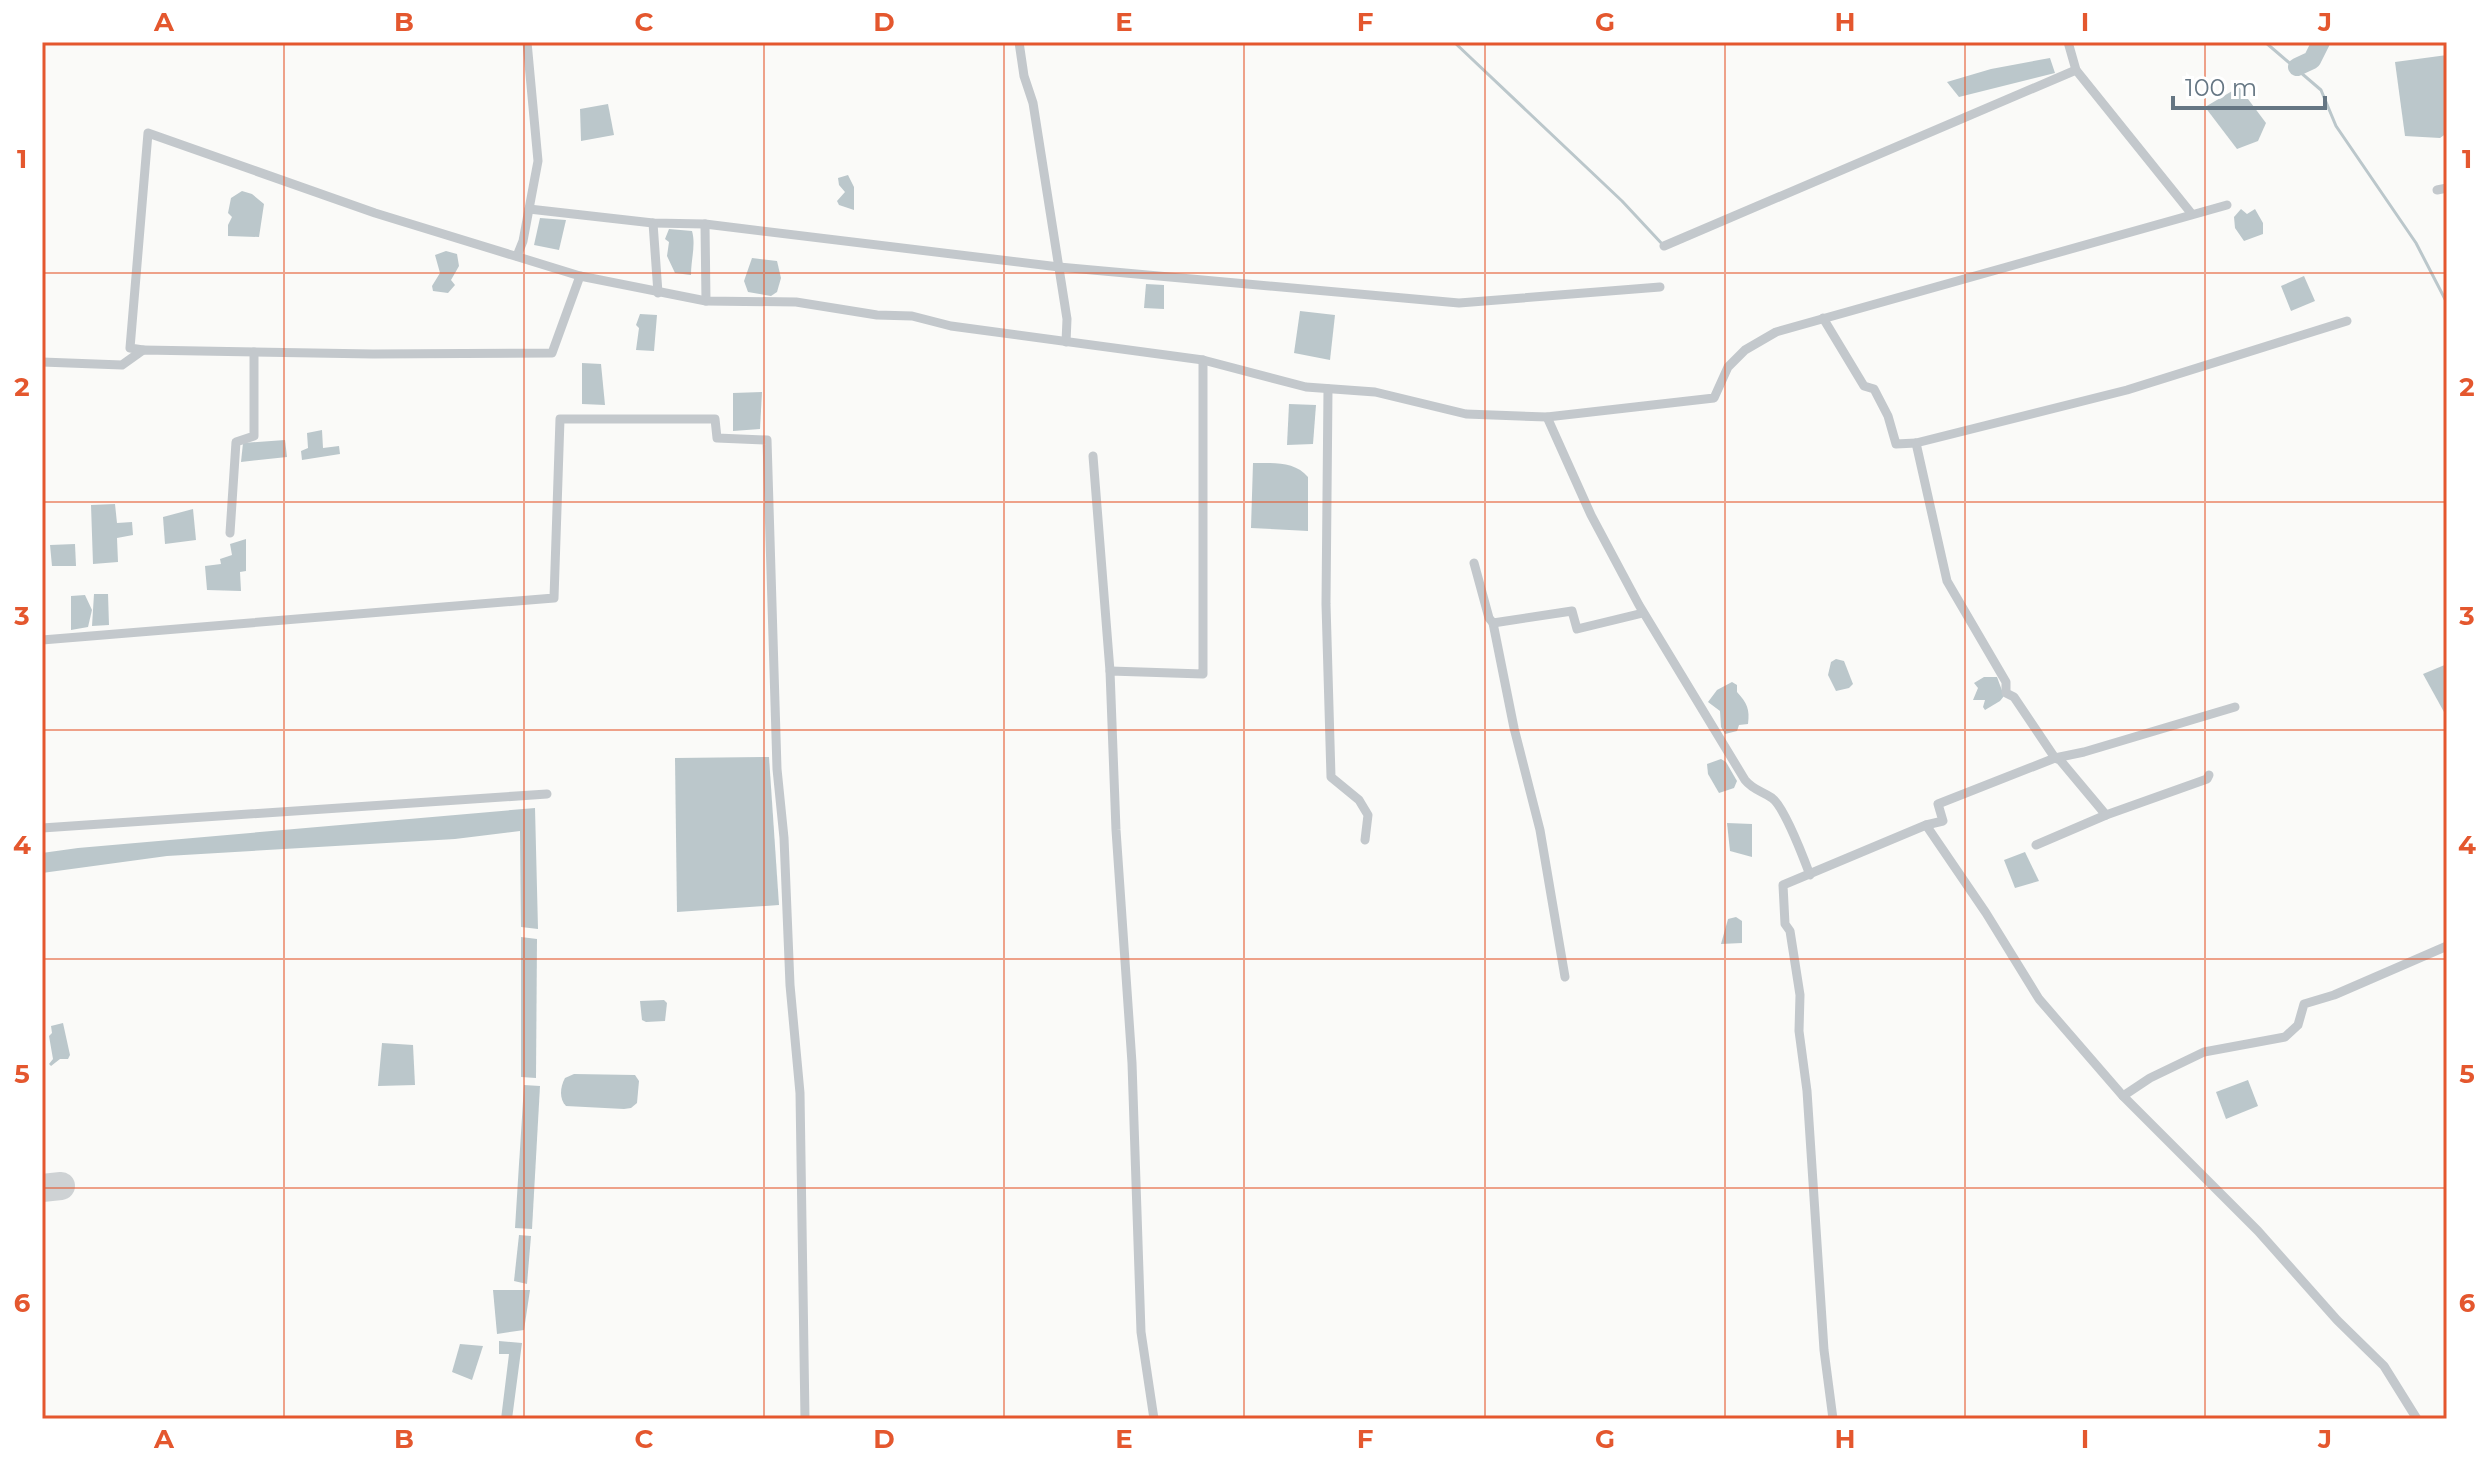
<svg xmlns="http://www.w3.org/2000/svg" width="2489" height="1461" viewBox="0 0 2489 1461" font-family="Montserrat,sans-serif">
<style>
.water{fill:#bbc7cb}
.lines{fill:none;stroke-linecap:round;stroke-linejoin:round}
.stream{stroke:#bbc7cb;stroke-width:3}
.river{stroke:#bbc7cb;stroke-width:18}
.taxiway{stroke:#ced2d4;stroke-width:28}
.street{stroke:#c3c8cc;stroke-width:9}
.grid{fill:none;stroke:#e4572e;stroke-width:2;stroke-opacity:0.55}
.neatline{fill:none;stroke:#e4572e;stroke-width:3}
.grid-label{font-size:26px;text-anchor:middle;font-weight:bold;fill:#e4572e}
</style>
<rect width="100%" height="100%" fill="#fafaf8"/>
<g class="water">
<path d="M2447 55V133L2440 138 2405 136 2395 62Z"/>
<path d="M2050 58 2055 73 1959 97 1947 82 1991 69Z"/>
<path d="M2239 87 2266 123 2258 141 2237 149 2205 107Z"/>
<path d="M608 104 614 135 581 141 580 109Z"/>
<path d="M848 175 854 187V210L839 205 837 201 845 192 839 185 838 178Z"/>
<path d="M242 191 252 194 264 204 259 237 228 236V225L232 217 228 213 231 198Z"/>
<path d="M2241 209 2247 214 2255 209 2263 223V234L2244 241 2235 228 2234 217Z"/>
<path d="M540 218 566 220 559 250 534 245Z"/>
<path d="M669 229 692 231C696 245 691 259 691 275L675 273 667 256 669 242 665 239Z"/>
<path d="M446 251 457 254 459 266 451 280 455 285 448 293 433 291 432 286 440 273 435 255Z"/>
<path d="M752 258 777 261 781 278 777 292 771 296 748 292 744 281Z"/>
<path d="M2304 276 2315 301 2291 311 2281 286Z"/>
<path d="M1146 284 1164 285V309L1144 308Z"/>
<path d="M1300 311 1335 315 1330 360 1294 353Z"/>
<path d="M640 314 657 315 654 351 636 350 639 328 636 325Z"/>
<path d="M582 363 601 364 605 405 582 404Z"/>
<path d="M762 392 760 429 733 431V393Z"/>
<path d="M1289 404 1316 405 1313 444 1287 445Z"/>
<path d="M322 430 323 448 339 446 340 454 302 460 301 451 308 448 307 433Z"/>
<path d="M285 440 287 457 241 462 243 443Z"/>
<path d="M1253 463C1272 463 1295 461 1308 477V531L1251 528Z"/>
<path d="M115 504 117 523 132 522 133 535 117 538 118 562 93 564 91 505Z"/>
<path d="M193 509 196 540 165 544 163 517Z"/>
<path d="M246 539V571L240 572 241 591 207 590 205 566 221 564 220 559 232 555 230 544Z"/>
<path d="M75 544 76 566H52L50 545Z"/>
<path d="M94 594H108L109 625 92 626Z"/>
<path d="M85 595 92 610 88 627 71 630V596Z"/>
<path d="M1836 659 1844 661 1853 684 1849 688 1836 691 1828 675 1831 662Z"/>
<path d="M2447 664V710L2444 712 2423 674Z"/>
<path d="M1984 677H1997L2004 696 2000 701 1985 710 1983 707 1985 700H1973L1978 688 1974 683Z"/>
<path d="M1732 682 1737 685V692C1747 703 1750 709 1748 724L1739 725 1737 731 1725 734 1721 727 1720 711 1708 702 1717 690Z"/>
<path d="M769 757 779 905 677 912 675 758Z"/>
<path d="M1721 759 1726 762 1737 781 1734 788 1719 793 1708 774 1707 764Z"/>
<path d="M535 808 538 929 521 927 520 831 455 839 167 856 42 873V853L78 848Z"/>
<path d="M1727 823 1752 824V857L1730 851Z"/>
<path d="M2025 852 2039 881 2015 888 2004 860Z"/>
<path d="M1736 917 1742 921V943L1721 944 1728 919Z"/>
<path d="M521 937 537 939 536 1078 521 1077Z"/>
<path d="M664 1000 667 1003 665 1021 646 1022 642 1020 640 1001Z"/>
<path d="M63 1023 70 1055 68 1059H60L51 1066 49 1064 53 1059 49 1036 52 1033 51 1026Z"/>
<path d="M382 1043 413 1045 415 1085 378 1086Z"/>
<path d="M574 1074 635 1075 639 1081 637 1103 631 1108 624 1109 566 1106C559 1099 560 1087 565 1078Z"/>
<path d="M2248 1080 2258 1106 2226 1119 2216 1092Z"/>
<path d="M524 1085 540 1086 532 1229 515 1228Z"/>
<path d="M519 1235 531 1236 527 1284 514 1281Z"/>
<path d="M493 1290H530L524 1330 497 1334Z"/>
<path d="M499 1341 522 1343 512 1419H501L509 1354H499Z"/>
<path d="M460 1344 483 1346 472 1380 452 1372Z"/>
</g>
<g class="lines">
<g class="stream">
<path d="M1454 42 1622 201 1664 246"/>
<path d="M2265 42 2321 90 2336 126 2416 243 2447 303"/>
</g>
<path class="river" d="M2297 67 2312 60 2321 42"/>
<path class="taxiway" d="M42 1188 61 1186"/>
<g class="street">
<path d="M1019 42 1024 76 1033 103 1067 319 1066 342"/>
<path d="M2068 42 2076 70 2191 213"/>
<path d="M2437 190 2447 188"/>
<path d="M529 209 653 223 705 224 1059 267 1459 303 1660 287"/>
<path d="M653 223 658 293"/>
<path d="M705 224 706 301"/>
<path d="M1664 246 2076 70"/>
<path d="M517 256 523 241 538 161 527 42"/>
<path d="M1823 318 1864 386 1874 389 1888 416 1896 444 1916 443 2127 390 2347 321"/>
<path d="M143 350 130 348 148 133 375 213 580 276 706 301 796 302 877 315 912 316 951 326 1203 360 1306 387 1375 392 1466 414 1547 417 1714 398 1728 367 1745 350 1776 332 2227 205"/>
<path d="M42 362 122 365 143 350 373 354 552 353 580 276"/>
<path d="M1328 389 1326 604 1331 777 1359 800 1368 815 1365 840"/>
<path d="M1547 417 1591 515 1639 605 1745 780C1753 790 1762 791 1772 798 1784 807 1804 859 1810 875"/>
<path d="M1916 443 1947 581 2006 682V693L2014 697 2055 758 2060 760 2106 815 2036 845"/>
<path d="M1093 456 1110 671"/>
<path d="M230 533 236 442 254 436V352"/>
<path d="M1474 563 1489 618 1493 623 1514 728 1540 830 1565 977"/>
<path d="M1493 623 1572 611 1577 629 1643 613"/>
<path d="M42 640 554 598 560 419H715L717 438 767 440 777 769 784 838 790 985 800 1093 805 1419"/>
<path d="M2106 815 2207 779 2209 775"/>
<path d="M1926 825 1986 913 2039 999 2123 1096 2258 1231 2337 1320 2384 1366 2417 1419"/>
<path d="M42 828 547 794"/>
<path d="M2123 1096 2150 1078 2204 1052 2285 1037 2298 1025 2304 1004 2334 995 2447 946"/>
<path d="M1154 1419 1141 1332 1132 1063 1116 830 1110 671 1203 674V360"/>
<path d="M1833 1419 1824 1350 1807 1091 1799 1031 1800 995 1790 931 1785 924 1783 885 1926 825 1943 821 1938 804 2055 758 2084 752 2235 707"/>
</g>
</g>
<path class="grid" d="M284 42V1419M524 42V1419M764 42V1419M1004 42V1419M1244 42V1419M1485 42V1419M1725 42V1419M1965 42V1419M2205 42V1419M42 273H2447M42 502H2447M42 730H2447M42 959H2447M42 1188H2447"/>
<rect width="2489" height="1461" fill="none" stroke="#ffffff" stroke-width="88"/>
<path d="M2173 96v12h152v-12" fill="none" stroke="#657683" stroke-width="4"/>
<text x="2185" y="96" font-size="24" fill="#657683" stroke="#ffffff" stroke-width="6" paint-order="stroke">100 m</text>
<rect x="44" y="44" width="2401" height="1373" class="neatline"/>
<g class="grid-label">
<text x="164" y="31">A</text>
<text x="404" y="31">B</text>
<text x="644" y="31">C</text>
<text x="884" y="31">D</text>
<text x="1124" y="31">E</text>
<text x="1365" y="31">F</text>
<text x="1605" y="31">G</text>
<text x="1845" y="31">H</text>
<text x="2085" y="31">I</text>
<text x="2325" y="31">J</text>
<text x="22" y="168">1</text>
<text x="2467" y="168">1</text>
<text x="22" y="396">2</text>
<text x="2467" y="396">2</text>
<text x="22" y="625">3</text>
<text x="2467" y="625">3</text>
<text x="22" y="854">4</text>
<text x="2467" y="854">4</text>
<text x="22" y="1083">5</text>
<text x="2467" y="1083">5</text>
<text x="22" y="1312">6</text>
<text x="2467" y="1312">6</text>
<text x="164" y="1448">A</text>
<text x="404" y="1448">B</text>
<text x="644" y="1448">C</text>
<text x="884" y="1448">D</text>
<text x="1124" y="1448">E</text>
<text x="1365" y="1448">F</text>
<text x="1605" y="1448">G</text>
<text x="1845" y="1448">H</text>
<text x="2085" y="1448">I</text>
<text x="2325" y="1448">J</text>
</g>
</svg>
